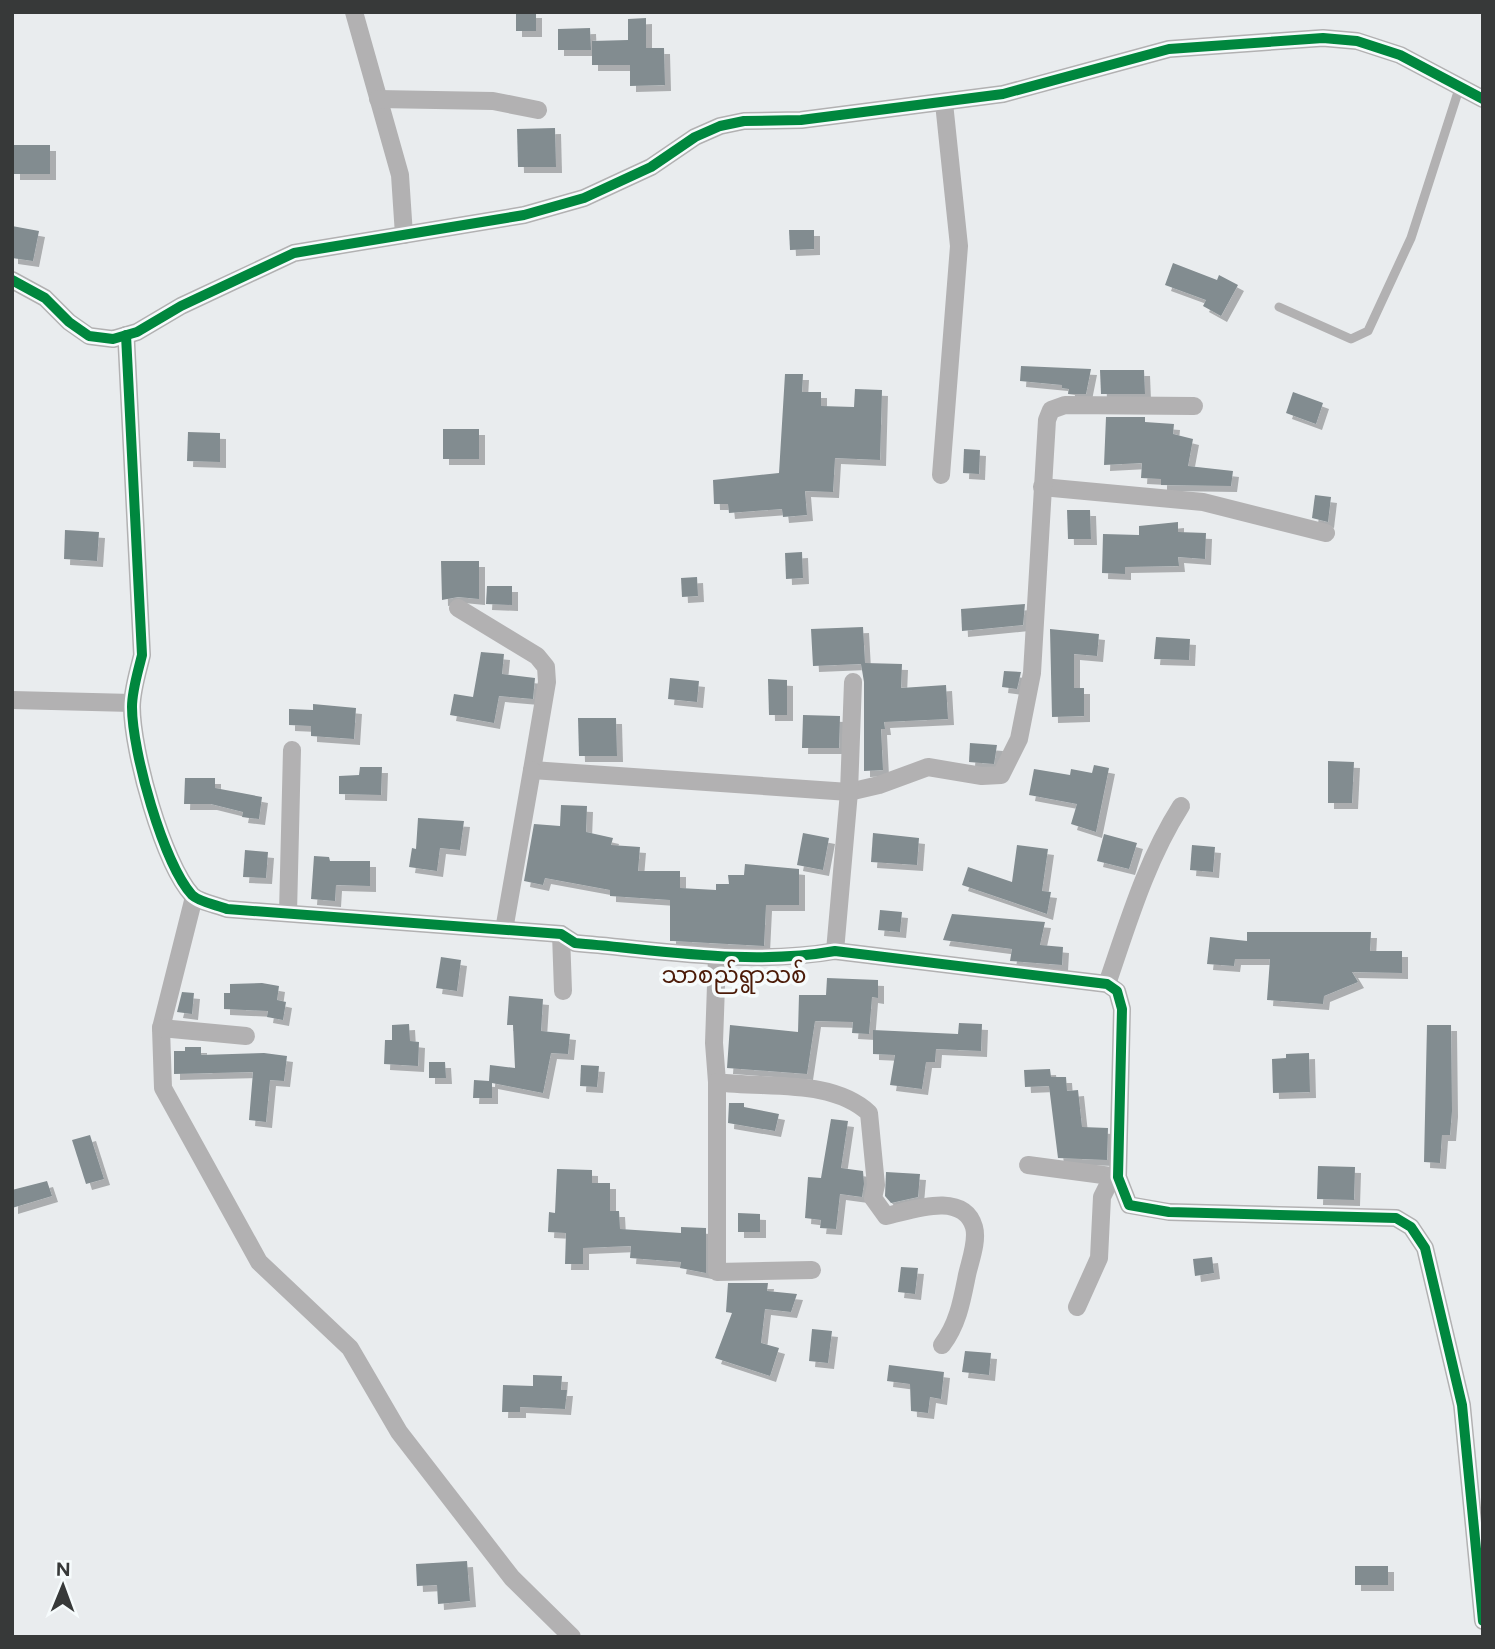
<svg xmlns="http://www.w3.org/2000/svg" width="1495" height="1649" viewBox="0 0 1495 1649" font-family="Figtree,'Noto Sans Myanmar',sans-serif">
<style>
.building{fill:#828c90;filter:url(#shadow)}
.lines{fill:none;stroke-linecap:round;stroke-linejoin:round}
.service{stroke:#b2b1b2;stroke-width:9}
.minor{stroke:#b2b1b2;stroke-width:18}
.cycleway-casing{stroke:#f6fbfc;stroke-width:15}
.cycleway{stroke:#00873e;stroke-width:10}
.labels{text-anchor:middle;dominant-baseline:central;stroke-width:7;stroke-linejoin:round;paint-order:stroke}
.quarter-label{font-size:23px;fill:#4b1a07;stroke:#f6fbfc}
</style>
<defs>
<filter id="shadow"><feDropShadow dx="6" dy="6" stdDeviation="0" flood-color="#0004"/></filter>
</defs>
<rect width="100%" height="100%" fill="#e9ecee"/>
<g class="building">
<rect x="516" y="12" width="20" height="19"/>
<path d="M646 18V48H664L665 85 630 86V65H592V41L628 40V19Z"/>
<path d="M590 28 591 50H558V29Z"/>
<path d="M555 128 556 167H518L517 129Z"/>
<rect x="14" y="145" width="36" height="29"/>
<path d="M12 226 39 231 33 261 12 258Z"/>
<path d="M789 230H814V249L790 250Z"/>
<path d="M1173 263 1217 280 1219 275 1238 285 1221 316 1203 306 1206 300 1165 285Z"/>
<path d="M1021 366 1091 369 1086 394H1068L1069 389 1062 388V385L1020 381Z"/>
<path d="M1100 370H1144L1145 394H1101Z"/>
<path d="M785 374H803L802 392H821V406L854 407 855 389 882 390 880 460 835 458 833 492 805 491 807 515 783 517 782 509 729 513 728 504H714L713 480 779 473Z"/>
<path d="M1293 392 1323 403 1316 424 1286 413Z"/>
<path d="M1106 417H1145V422L1174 424 1173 434 1193 439 1188 466 1233 471 1231 486 1161 485V479L1141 478 1142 463 1104 465Z"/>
<rect x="443" y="429" width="36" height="30"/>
<path d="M188 432 220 433V462L187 461Z"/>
<path d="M964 449 980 450 979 474 963 473Z"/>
<path d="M1315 495 1331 497 1328 522 1312 518Z"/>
<path d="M1067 510H1090L1091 539H1068Z"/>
<path d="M1178 522V532L1206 533 1205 559 1178 557 1179 566 1125 567V574L1102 573 1103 534 1139 535V526Z"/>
<path d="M65 530 99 532 97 561 64 559Z"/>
<path d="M802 552 803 578 786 579 785 553Z"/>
<path d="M441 561H479V599L458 597 442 600Z"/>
<path d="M697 577 698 596 682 597 681 578Z"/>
<path d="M487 586H512V605L486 604Z"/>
<path d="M1025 604 1023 625 962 631 961 609Z"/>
<path d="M863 627 865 663 902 664 901 688 946 685 948 719 884 722 885 729H881L883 770 864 771V682L861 664 813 666 811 629Z"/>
<path d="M1050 629 1099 634 1097 656 1074 654V688H1084V716L1052 717Z"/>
<path d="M1156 637 1190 639 1189 660 1154 659Z"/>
<path d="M481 652 504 654 502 674 535 678 533 699 499 696 494 723 450 715 454 694 473 697Z"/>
<path d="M1004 671 1021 672 1017 689 1002 687Z"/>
<path d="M670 678 699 681 697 702 668 699Z"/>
<path d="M768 679 787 680V715H769Z"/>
<path d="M313 704 356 708 354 739 311 736V726L289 725V709L313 710Z"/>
<path d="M803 715 840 716 839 748H802Z"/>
<path d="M578 718H616L617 756H579Z"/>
<path d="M970 743 997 745 994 764 969 762Z"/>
<path d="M1328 761 1354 762 1352 803H1328Z"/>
<path d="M1094 765 1109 768 1096 832 1071 824 1077 804 1029 795 1034 769 1070 775 1071 769 1092 773Z"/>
<path d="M360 767H382L381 795 339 794V776L359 775Z"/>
<path d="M185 778H215V788L262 797 259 819 242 817 243 812 211 804H184Z"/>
<path d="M561 805 587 806 586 832 613 838 611 845 640 847 638 871H680V888L716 890V884H729L728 875H744L745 864 799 869V905H766L764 946 673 941H670V900L610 896V890L545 878 543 885 524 881 534 824 560 826Z"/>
<path d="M418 818 464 821 460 850 440 848 437 871 409 867 412 848 416 849Z"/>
<path d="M803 833 829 838 823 870 797 865Z"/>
<path d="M873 833 919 838 917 865 871 862Z"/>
<path d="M1104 834 1137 843 1129 869 1097 861Z"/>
<path d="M1017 845 1048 849 1042 891 1051 892 1047 914 962 885 968 867 1012 882Z"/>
<path d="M1192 845 1215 847 1213 872 1190 870Z"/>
<path d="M245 850 268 852 266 878 243 877Z"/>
<path d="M314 856 329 857 330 861H370V886L336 885 335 901 311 899Z"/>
<path d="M880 910 902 912 900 932 878 930Z"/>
<path d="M952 914 1045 922 1040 945 1063 947 1062 965 1010 961 1012 949 943 940Z"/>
<path d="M1247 932H1371L1370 951H1402V973L1352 972 1358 982 1324 996 1323 1004 1267 1000 1270 959H1235L1234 966 1207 964 1210 937 1247 941Z"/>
<path d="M441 957 461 960 457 991 436 988Z"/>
<path d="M827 978 878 980V998L872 997 869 1034 852 1033 853 1022 815 1021 807 1074 727 1068 730 1025 798 1032 799 995H826Z"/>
<path d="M262 983 279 986 277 1000 286 1002 283 1020 267 1017 268 1011 224 1009V993H230V984Z"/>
<path d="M182 992 194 993 192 1014 177 1012Z"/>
<path d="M509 996 543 999 541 1031 570 1034 568 1054 551 1053 543 1093 492 1083V1098H473L474 1080 489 1081 490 1065 515 1068 513 1025H507Z"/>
<path d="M959 1023 982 1024 981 1051 936 1049 935 1062H926L922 1089 890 1085 895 1055 873 1054V1030L958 1034Z"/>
<path d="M409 1024 410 1041 419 1042 418 1066 384 1064 385 1040H392V1025Z"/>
<path d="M1427 1025H1451L1452 1111 1450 1135H1442L1440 1163 1424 1162Z"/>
<path d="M185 1047H201V1055L264 1053 287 1056 284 1081 270 1080 266 1122 249 1120 253 1072 174 1074V1051H185Z"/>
<path d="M1309 1053 1310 1092 1273 1093 1272 1059 1286 1058V1054Z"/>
<path d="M429 1062H445L446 1078H429Z"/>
<path d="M581 1065 599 1066 597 1087 580 1086Z"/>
<path d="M1050 1069 1051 1077H1066L1067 1091 1078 1090 1082 1127 1108 1128 1107 1160 1058 1158 1049 1086 1025 1087 1024 1070Z"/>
<path d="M729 1103H744V1107L779 1114 775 1131 728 1123Z"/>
<path d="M831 1119 848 1121 841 1168 863 1171 864 1184 862 1197 840 1194 836 1229 820 1228 821 1220 805 1218 808 1177 821 1178Z"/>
<path d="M90 1135 104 1179 86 1184 72 1140Z"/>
<path d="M1318 1166 1355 1167 1354 1200 1317 1199Z"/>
<path d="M557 1169 592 1170V1183H610V1211H619L620 1229 681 1233V1227L706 1228V1273L680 1268 681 1262 630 1258 631 1246 583 1248V1264H565L566 1233 548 1232 549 1212 555 1213Z"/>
<path d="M886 1172 920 1174 918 1197 891 1203 885 1196Z"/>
<path d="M47 1181 52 1196 12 1208V1190Z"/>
<path d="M738 1213 760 1214V1232H738Z"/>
<path d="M1212 1257 1214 1273 1195 1276 1193 1259Z"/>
<path d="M901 1267 918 1268 915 1294 898 1292Z"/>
<path d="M728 1283H768L767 1291 797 1294 791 1312 765 1309 761 1343 779 1348 770 1376 715 1358 732 1313 726 1312Z"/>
<path d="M812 1329 832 1331 828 1363 809 1361Z"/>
<path d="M965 1351 991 1353 989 1375 962 1372Z"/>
<path d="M889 1365 944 1372 941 1399 930 1397 928 1413 911 1411 910 1384 887 1381Z"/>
<path d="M533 1375 562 1376 561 1390H567L565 1409 520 1407V1412H502L503 1385 533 1386Z"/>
<path d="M467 1561 470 1601 438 1604 437 1585 417 1586 416 1564Z"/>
<rect x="1355" y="1566" width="33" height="19"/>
</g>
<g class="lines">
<path class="service" d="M1279 307 1351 339 1368 331 1411 238 1459 89"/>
<g class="minor">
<path d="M354 12 400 175 404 235"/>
<path d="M378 99 493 101 538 110"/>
<path d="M12 280 45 298 69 322 89 336 113 339 137 332 181 306 294 253 524 215 584 198 651 167 695 137 720 126 744 121 801 120 1003 94 1169 49 1323 38 1357 41 1400 55 1483 99"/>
<path d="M126 335 142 655C138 672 132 690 132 707 132 751 163 863 192 895 199 902 217 905 227 909L561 934 575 943C660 950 750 966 835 951L1107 984 1117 991 1122 1009 1118 1177 1129 1205 1169 1212 1396 1218 1411 1227 1425 1248 1462 1405 1483 1621"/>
<path d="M941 475 959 246 944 103"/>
<path d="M1042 487 1203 502 1326 533"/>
<path d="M458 608 537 656 546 667 547 682 532 770 849 792 879 785 928 767 982 776 1001 775 1019 739 1032 673 1047 420 1051 410 1065 405 1194 406"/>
<path d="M12 700 132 703"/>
<path d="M194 897 161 1028 163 1088 259 1262 350 1348 399 1432 512 1578 572 1637"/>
<path d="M288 913 292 750"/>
<path d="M504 930 532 770"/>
<path d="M561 934 563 991"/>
<path d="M835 951 849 792 853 682"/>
<path d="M717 956 714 1043 717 1082C766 1089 831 1078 869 1113L876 1185 873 1198 886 1216C910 1211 963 1190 974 1227 978 1241 970 1261 967 1275 962 1300 958 1324 942 1345"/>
<path d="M1107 984C1128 923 1146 861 1181 806"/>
<path d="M161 1028 246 1036"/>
<path d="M717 1082V1272L812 1270"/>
<path d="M1028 1165 1118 1177"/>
<path d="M1077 1307 1099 1258 1102 1197 1113 1175"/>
</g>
<g class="cycleway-casing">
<g id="cycleway">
<path d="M12 280 45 298 69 322 89 336 113 339 137 332 181 306 294 253 524 215 584 198 651 167 695 137 720 126 744 121 801 120 1003 94 1169 49 1323 38 1357 41 1400 55 1483 99"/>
<path d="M126 335 142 655C138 672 132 690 132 707 132 751 163 863 192 895 199 902 217 905 227 909L561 934 575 943C660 950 750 966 835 951L1107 984 1117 991 1122 1009 1118 1177 1129 1205 1169 1212 1396 1218 1411 1227 1425 1248 1462 1405 1483 1621"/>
</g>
</g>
<use href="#cycleway" class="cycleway"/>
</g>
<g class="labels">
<g class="quarter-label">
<text x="734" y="975">သာစည်ရွာသစ်</text>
</g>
</g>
<rect width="1495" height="1649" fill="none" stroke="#373939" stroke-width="28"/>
<g transform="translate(63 1586) rotate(1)" stroke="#f6fbfc" stroke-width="5" paint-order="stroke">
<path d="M0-5L12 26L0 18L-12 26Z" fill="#373939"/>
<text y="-10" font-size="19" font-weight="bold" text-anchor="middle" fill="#373939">N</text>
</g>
</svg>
